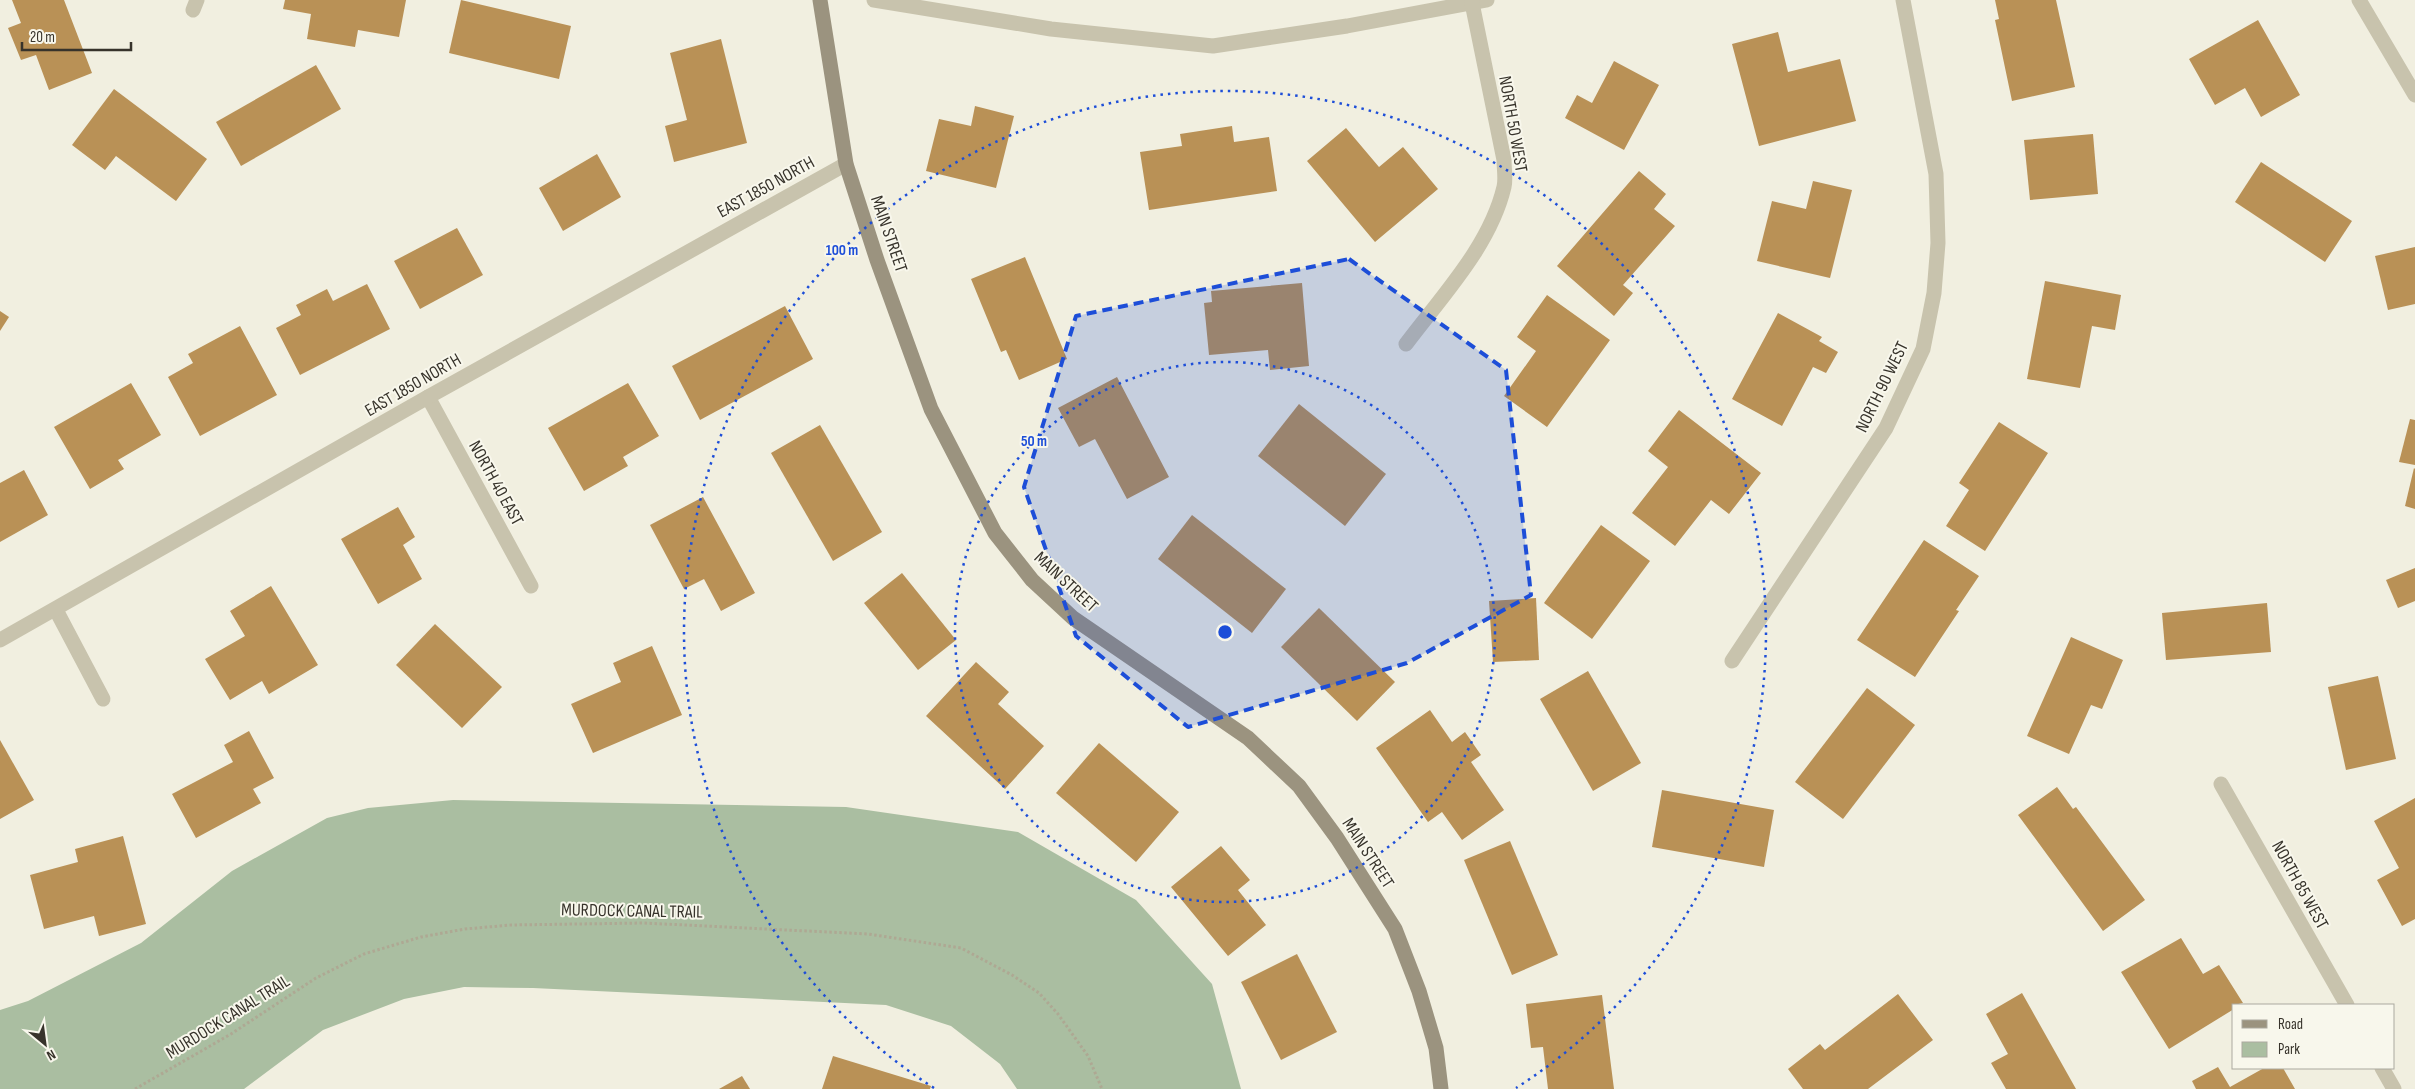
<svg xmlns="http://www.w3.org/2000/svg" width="2415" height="1089" viewBox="0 0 2415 1089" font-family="'Sofia Sans Condensed',sans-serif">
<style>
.green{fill:#aabea1}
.building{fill:#b99156}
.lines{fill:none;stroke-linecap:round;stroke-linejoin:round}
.path{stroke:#aea893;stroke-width:3;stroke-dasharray:2.5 2.5;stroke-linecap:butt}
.street{stroke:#c8c3ad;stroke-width:15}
.secondary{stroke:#9b937f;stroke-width:15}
.marked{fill:#1d4ed8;fill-opacity:0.2;stroke:#1d4ed8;stroke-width:4;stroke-dasharray:10 6;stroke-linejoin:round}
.ring{fill:none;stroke:#1d4ed8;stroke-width:2.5;stroke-dasharray:2.5 5}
.labels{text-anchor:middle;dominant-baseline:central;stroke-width:4;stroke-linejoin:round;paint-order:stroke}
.street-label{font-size:18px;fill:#37332b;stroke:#f8f7ec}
.centre{fill:#1d4ed8;stroke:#f8f7ec;stroke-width:2.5}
.ring-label{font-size:15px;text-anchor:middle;font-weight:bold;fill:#1d4ed8;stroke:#f8f7ec;stroke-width:4;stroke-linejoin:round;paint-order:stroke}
</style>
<rect width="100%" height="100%" fill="#f1efe0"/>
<path class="green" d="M453 800 846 807 1018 832 1136 900 1212 984 1241 1089H1017L1000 1064 951 1026 886 1005 533 988 464 987 404 999 323 1030 244 1089H0V1010L28 1001 141 943 232 871 327 818 368 808Z"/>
<g class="building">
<path d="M12 0H64L92 73 49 90 36 55 21 60 8 28 21 23Z"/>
<path d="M285 0H406L399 37 358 30 355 47 307 39 311 14 283 9Z"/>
<path d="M461 0 571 26 559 79 449 53Z"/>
<path d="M1995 0H2056L2075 87 2012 101 1995 20 1999 19Z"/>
<path d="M2258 20 2300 95 2261 117 2245 88 2215 105 2189 59Z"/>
<path d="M1778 32 1788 72 1840 59 1856 121 1759 146 1732 44Z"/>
<path d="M721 39 747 143 674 162 665 126 687 120 670 53Z"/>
<path d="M1614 61 1659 85 1624 150 1565 118 1577 95 1592 103Z"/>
<path d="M316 65 341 109 241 166 216 122Z"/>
<path d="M114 89 207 159 176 201 116 156 105 170 72 145Z"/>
<path d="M975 106 1014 116 996 188 926 171 939 119 971 126Z"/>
<path d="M1232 126 1234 142 1269 137 1277 191 1149 210 1140 152 1182 146 1180 134Z"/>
<path d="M1346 128 1379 167 1403 147 1438 189 1375 242 1307 161Z"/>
<path d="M2093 134 2098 194 2030 200 2024 140Z"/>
<path d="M597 154 621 197 563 231 539 188Z"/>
<path d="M2261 162 2352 221 2325 262 2235 202Z"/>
<path d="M1639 171 1666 194 1654 209 1675 226 1623 285 1633 293 1614 316 1557 266Z"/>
<path d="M1813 181 1852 190 1830 278 1757 261 1772 201 1806 209Z"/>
<path d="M457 228 483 275 420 309 394 261Z"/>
<path d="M2415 247V304L2388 310 2375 256Z"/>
<path d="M1025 257 1067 359 1019 380 1006 350 1001 352 971 279Z"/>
<path d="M2045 281 2121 295 2115 330 2092 326 2080 388 2027 379Z"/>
<path d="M1302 283 1309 366 1270 370 1268 350 1209 355 1204 303 1212 302 1211 291Z"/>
<path d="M367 284 390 329 300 375 276 328 301 315 296 305 327 289 333 301Z"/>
<path d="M1547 295 1610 340 1547 427 1504 396 1536 351 1517 337Z"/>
<path d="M785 306 813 359 700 420 672 366Z"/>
<path d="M0 311 9 317 0 331Z"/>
<path d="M1778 313 1822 337 1819 341 1838 352 1826 373 1813 367 1782 426 1732 399Z"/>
<path d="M240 326 277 395 200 436 168 377 193 363 188 354Z"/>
<path d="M1117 377 1169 477 1127 499 1095 439 1079 447 1058 408Z"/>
<path d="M131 383 161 435 118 460 124 469 90 489 54 427Z"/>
<path d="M628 383 659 436 623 457 628 466 584 491 548 428Z"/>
<path d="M1299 404 1386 474 1345 526 1258 456Z"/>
<path d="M1679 410 1761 473 1729 514 1711 500 1675 546 1632 513 1668 467 1648 451Z"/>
<path d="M2410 419 2415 420V465L2399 462Z"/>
<path d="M1999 422 2048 453 1985 551 1946 526 1969 490 1959 483Z"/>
<path d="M820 425 882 532 833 561 771 453Z"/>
<path d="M2414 468 2415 469V509L2405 506Z"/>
<path d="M24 470 48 515 0 542V483Z"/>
<path d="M703 497 755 593 721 611 704 579 684 589 650 525Z"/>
<path d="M398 507 415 537 403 545 422 579 378 604 341 539Z"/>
<path d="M1192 515 1286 589 1252 633 1158 559Z"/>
<path d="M1601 525 1650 561 1592 639 1544 603Z"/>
<path d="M1924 540 1979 576 1956 610 1959 611 1915 677 1857 640Z"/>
<path d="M2415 568V601L2398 608 2386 580Z"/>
<path d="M902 573 956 640 918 670 864 603Z"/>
<path d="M271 586 318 665 269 694 262 681 230 700 205 659 245 636 230 611Z"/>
<path d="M1536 598 1539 660 1493 662 1489 601Z"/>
<path d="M2267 603 2271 652 2166 660 2162 613Z"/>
<path d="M1319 608 1395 682 1357 721 1281 647Z"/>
<path d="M435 624 502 687 462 728 396 665Z"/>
<path d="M2071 637 2123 660 2102 709 2091 705 2069 754 2027 736Z"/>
<path d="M652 646 682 715 593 753 571 704 621 682 613 663Z"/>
<path d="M976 662 1009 692 998 704 1044 746 1005 789 926 716Z"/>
<path d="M1588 671 1641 763 1593 791 1540 699Z"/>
<path d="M2378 676 2396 759 2346 770 2328 687Z"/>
<path d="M1867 688 1915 725 1843 819 1795 782Z"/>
<path d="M1430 710 1452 742 1465 732 1481 755 1471 762 1504 810 1462 840 1442 812 1428 822 1376 748Z"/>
<path d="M249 731 274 778 253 789 261 803 196 838 172 794 233 762 224 745Z"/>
<path d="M0 740 34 800 0 819Z"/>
<path d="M1099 743 1179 812 1136 862 1056 793Z"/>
<path d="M2057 787 2073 809 2076 807 2145 900 2103 931 2018 815Z"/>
<path d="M1662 790 1774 810 1764 867 1652 847Z"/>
<path d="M2415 798V919L2402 926 2377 880 2399 868 2374 821Z"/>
<path d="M123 836 146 924 99 936 94 916 44 929 30 875 78 862 75 849Z"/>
<path d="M1510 841 1558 955 1512 975 1464 860Z"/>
<path d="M1221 846 1250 880 1238 890 1266 925 1228 956 1171 887Z"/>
<path d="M2181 938 2203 974 2219 965 2243 1003 2234 1005V1009L2169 1049 2121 972Z"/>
<path d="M1297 954 1337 1032 1281 1060 1241 982Z"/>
<path d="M2022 993 2076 1089H2006L1991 1063 2008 1054 1986 1014Z"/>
<path d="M1898 994 1933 1040 1868 1089H1803L1788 1069 1820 1044 1825 1050Z"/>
<path d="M1602 995 1614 1089H1548L1543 1047 1531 1048 1526 1004Z"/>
<path d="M833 1056 931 1086 930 1089H822Z"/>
<path d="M2218 1067 2230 1087 2264 1068H2283L2295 1089H2196L2192 1081Z"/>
<path d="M742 1076 750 1089H719Z"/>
</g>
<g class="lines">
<path class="path" d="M135 1089 231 1034 316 978 364 954 421 937 465 929 511 925 644 923 868 934 961 948 1012 975 1039 993 1058 1014 1088 1056 1102 1089"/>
<g class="street">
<path d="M874 0 1051 29 1213 46 1347 26 1487 0"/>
<path d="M2359 0 2415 95"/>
<path d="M193 10 197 0"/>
<path d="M1406 344C1442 296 1490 246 1504 187 1506 179 1504 169 1504 160L1472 3"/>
<path d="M428 397 531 586"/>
<path d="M56 610 103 699"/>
<path d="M0 640 428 397 846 164"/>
<path d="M1732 661 1886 428 1923 349 1934 293 1938 243 1936 174 1903 0"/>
<path d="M2221 784 2347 1005"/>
<path d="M2382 1068 2394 1089"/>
</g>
<path class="secondary" d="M820 0 846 164 877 260 931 409 995 533 1032 580 1073 618 1248 738 1299 786 1337 838 1395 929 1419 991 1436 1048 1441 1089"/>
</g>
<path class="marked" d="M1349 259 1506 370 1531 595 1407 663 1188 727 1076 636 1024 487 1076 316Z"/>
<g class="ring">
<circle cx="1225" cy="632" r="270"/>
<path d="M934 1088A541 541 0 1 1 1516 1088"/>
</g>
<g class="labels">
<g class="street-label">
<text transform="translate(1513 124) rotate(80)">NORTH 50 WEST</text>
<text transform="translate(766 187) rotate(-29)">EAST 1850 NORTH</text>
<text transform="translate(889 234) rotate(71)">MAIN STREET</text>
<text transform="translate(413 385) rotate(-30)">EAST 1850 NORTH</text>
<text transform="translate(1882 387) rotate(-64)">NORTH 90 WEST</text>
<text transform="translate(496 483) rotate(61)">NORTH 40 EAST</text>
<text transform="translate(1066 582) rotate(43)">MAIN STREET</text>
<text transform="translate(1368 853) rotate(57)">MAIN STREET</text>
<text transform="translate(2300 885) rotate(61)">NORTH 85 WEST</text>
<text transform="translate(632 911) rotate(1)">MURDOCK CANAL TRAIL</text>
<text transform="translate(228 1017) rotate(-32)">MURDOCK CANAL TRAIL</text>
</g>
</g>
<circle cx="1225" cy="632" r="8" class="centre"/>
<g class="ring-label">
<text x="842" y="255">100 m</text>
<text x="1034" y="446">50 m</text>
</g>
<rect x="2232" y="1004" width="162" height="65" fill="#f8f7ec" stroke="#aba99f"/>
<rect x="2242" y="1020" width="25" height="8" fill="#9b937f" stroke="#aba99f"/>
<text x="2278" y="1029" font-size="15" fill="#37332b">Road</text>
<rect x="2242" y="1042" width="25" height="15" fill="#aabea1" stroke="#aba99f"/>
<text x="2278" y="1054" font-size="15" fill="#37332b">Park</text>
<g transform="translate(45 1044) rotate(151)" stroke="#f8f7ec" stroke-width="4" paint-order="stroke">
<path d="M0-4L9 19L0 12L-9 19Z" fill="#37332b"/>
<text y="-8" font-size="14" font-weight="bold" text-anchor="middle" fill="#37332b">N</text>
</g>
<path d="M22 42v8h109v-8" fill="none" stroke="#37332b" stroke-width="2.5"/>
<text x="30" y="42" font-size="15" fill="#37332b" stroke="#f8f7ec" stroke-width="4" paint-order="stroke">20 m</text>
</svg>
